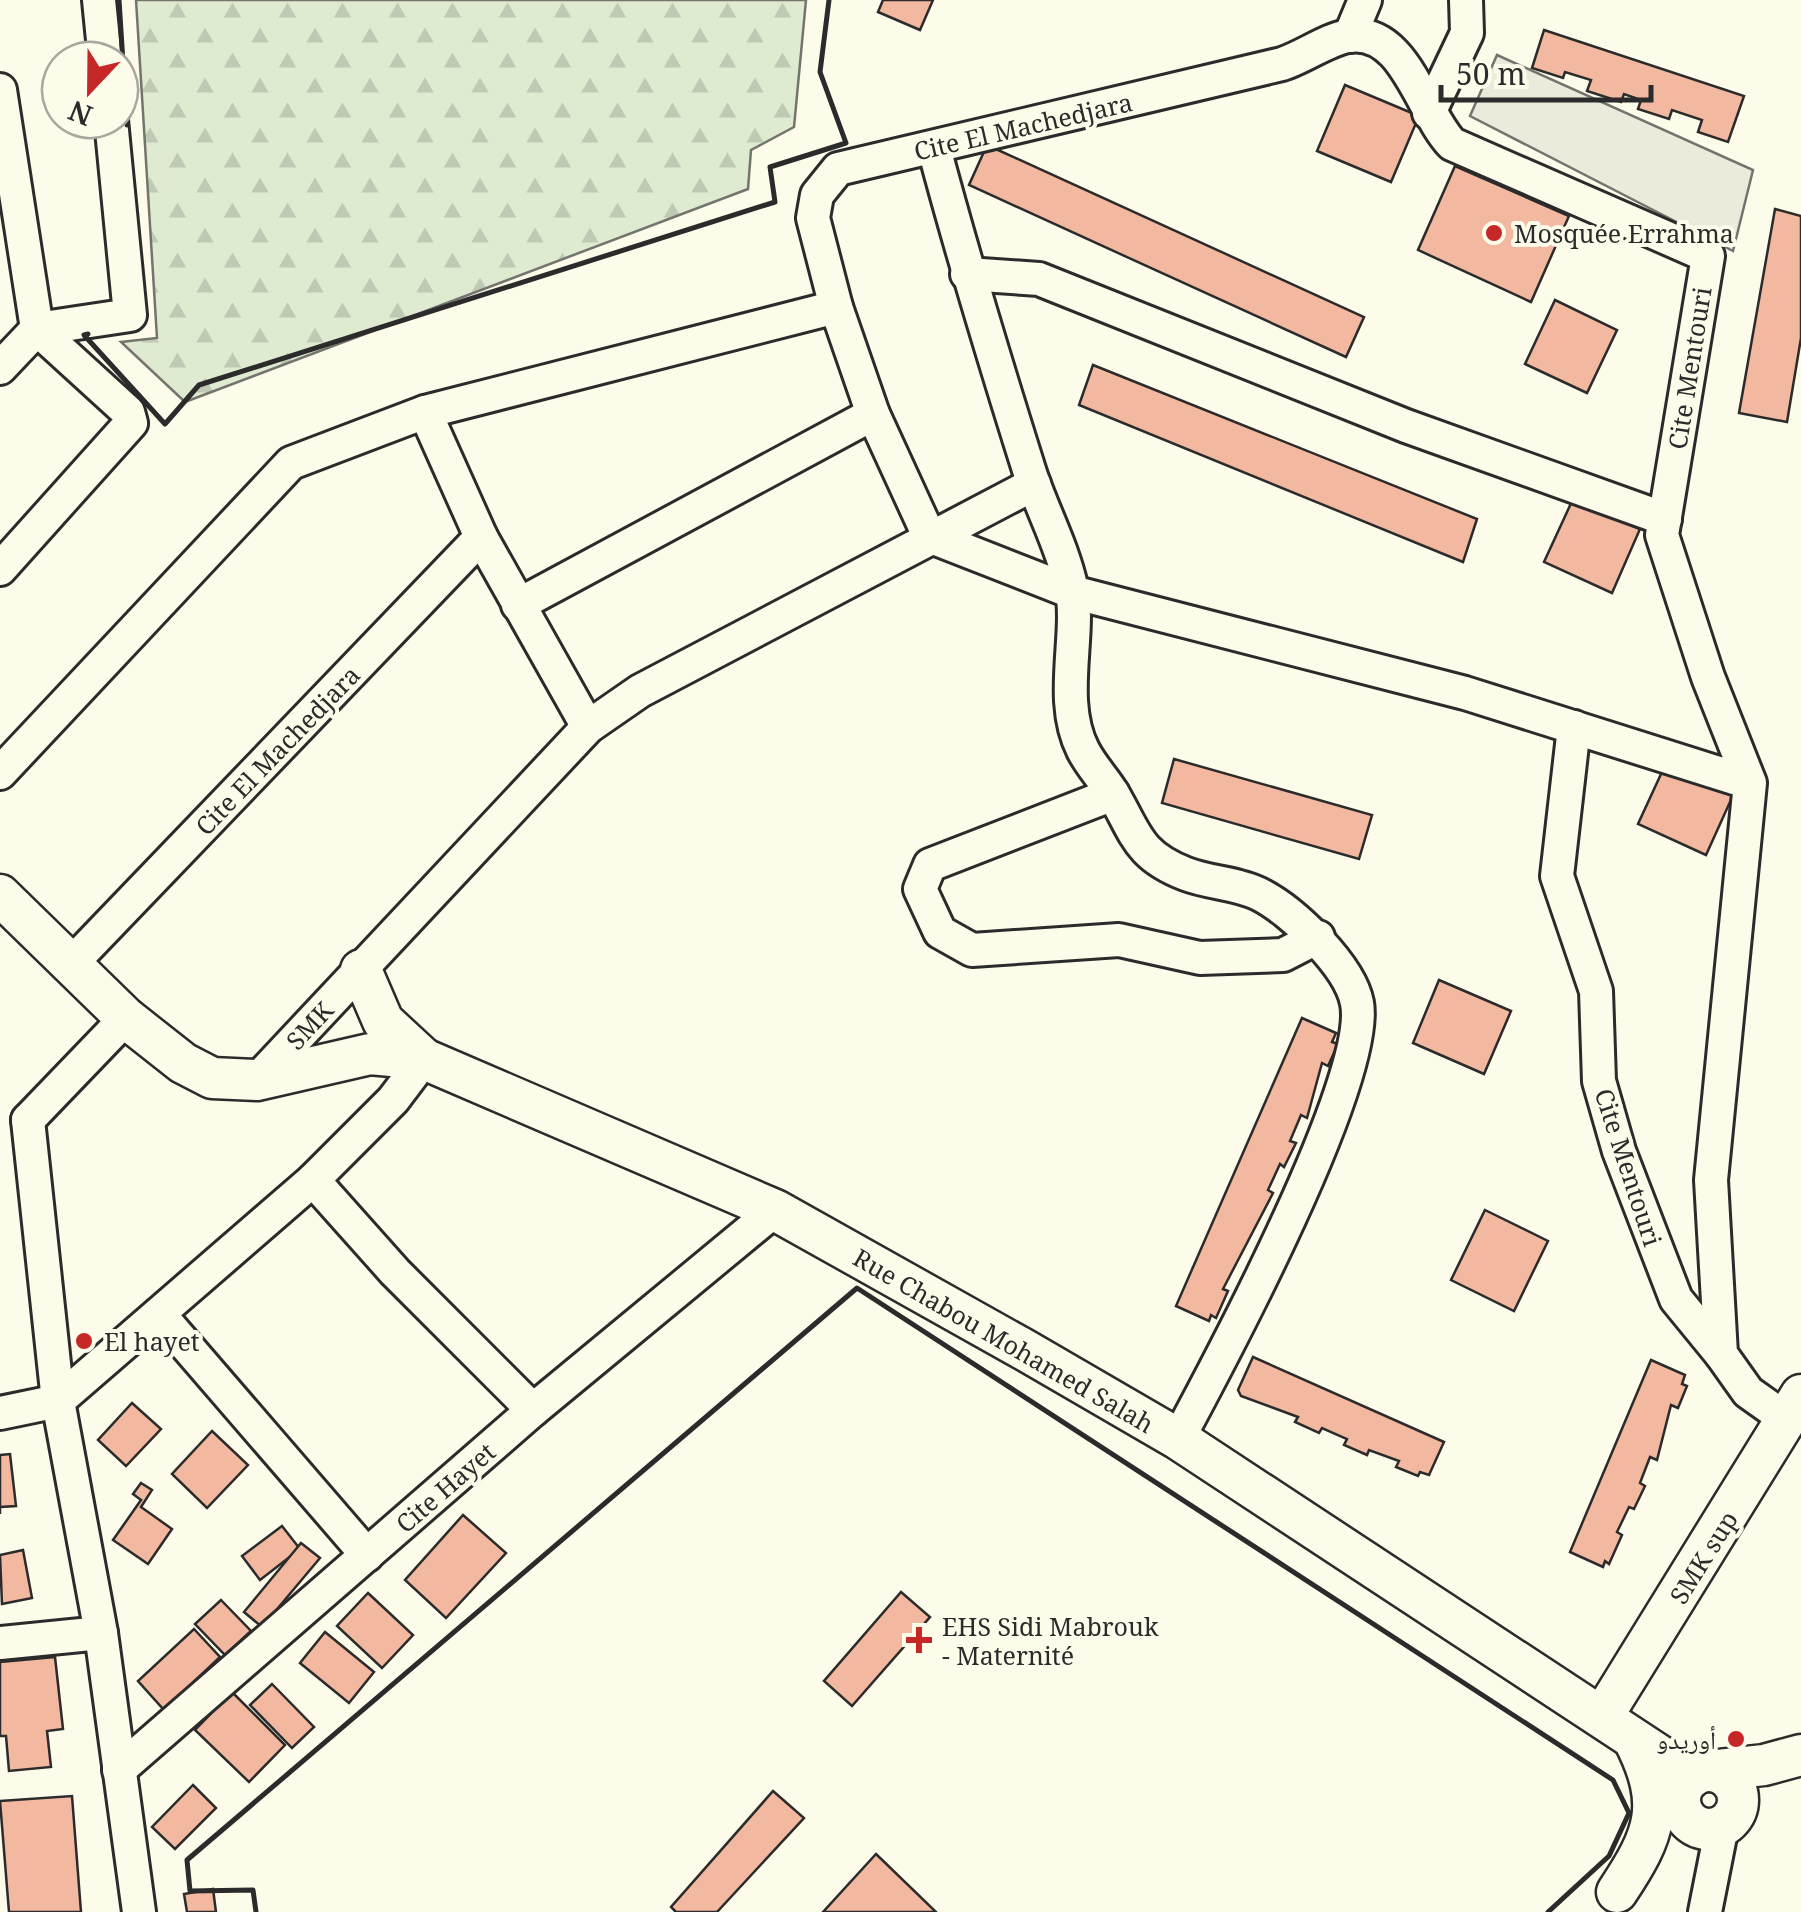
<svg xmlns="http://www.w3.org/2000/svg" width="1801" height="1912" viewBox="0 0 1801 1912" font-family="'Noto Serif','Noto Naskh Arabic',serif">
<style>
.forest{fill:url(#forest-firs);stroke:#74746e;stroke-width:2.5}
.parking{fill:#eceadb;stroke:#74746e;stroke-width:2.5}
.building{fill:#f2b8a0;stroke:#2b2b2b;stroke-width:2.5}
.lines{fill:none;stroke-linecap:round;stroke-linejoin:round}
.minor-casing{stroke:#2b2b2b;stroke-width:38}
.major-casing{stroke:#2b2b2b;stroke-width:45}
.minor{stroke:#fdfbea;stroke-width:32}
.major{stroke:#fdfbea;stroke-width:40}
.wall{stroke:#2b2b2b;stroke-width:5}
.poi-dot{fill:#c62828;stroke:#fdfbea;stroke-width:4}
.labels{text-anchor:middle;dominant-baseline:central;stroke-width:8;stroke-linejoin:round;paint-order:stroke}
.street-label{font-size:25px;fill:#2b2b2b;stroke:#fdfbea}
.poi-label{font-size:25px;fill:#2b2b2b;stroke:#fdfbea;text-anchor:start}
</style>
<defs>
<pattern id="forest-firs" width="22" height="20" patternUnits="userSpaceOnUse" patternTransform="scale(2.5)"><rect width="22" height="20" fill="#deebd1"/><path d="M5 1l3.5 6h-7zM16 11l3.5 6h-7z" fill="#bfcab4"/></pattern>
</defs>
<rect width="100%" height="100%" fill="#fdfbea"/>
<path class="forest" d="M136 0H806L794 127 751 150 748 189 185 402 121 342 157 338Z"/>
<path class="parking" d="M1497 55 1753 170 1733 251 1470 116Z"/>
<g class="building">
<path d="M883 0H933L920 30 878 12Z"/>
<path d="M1544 30 1744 96 1728 142 1698 132 1702 120 1672 110 1669 119 1638 109 1641 100 1624 94 1621 102 1587 91 1591 80 1565 72 1563 78 1532 68Z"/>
<path d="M1345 85 1419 116 1391 182 1317 151Z"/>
<path d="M987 145 1364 317 1346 357 969 185Z"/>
<path d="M1455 166 1569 216 1531 302 1418 250Z"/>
<path d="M1775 209 1801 216V338L1787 422 1739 413Z"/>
<path d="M1555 300 1617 330 1587 393 1525 364Z"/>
<path d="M1093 365 1477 519 1463 562 1079 405Z"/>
<path d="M1573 499 1640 529 1612 593 1544 562Z"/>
<path d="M1174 759 1372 815 1359 859 1162 803Z"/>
<path d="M1667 761 1735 791 1706 855 1638 824Z"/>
<path d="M1439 980 1511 1011 1484 1074 1413 1043Z"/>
<path d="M1302 1018 1336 1033 1332 1042 1338 1044 1328 1066 1322 1063 1307 1118 1301 1115 1290 1141 1296 1143 1284 1167 1280 1164 1268 1190 1273 1193 1223 1289 1228 1291 1216 1318 1211 1315 1209 1321 1176 1306Z"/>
<path d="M1485 1210 1548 1241 1514 1311 1451 1280Z"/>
<path d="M1253 1357 1444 1442 1429 1475 1420 1472 1418 1476 1396 1467 1399 1461 1369 1450 1367 1455 1344 1445 1347 1439 1322 1428 1319 1433 1295 1422 1298 1417 1241 1396 1238 1390Z"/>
<path d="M1651 1360 1685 1375 1682 1384 1687 1386 1678 1408 1671 1405 1657 1460 1650 1457 1640 1483 1645 1486 1634 1509 1629 1507 1617 1532 1622 1535 1609 1564 1605 1561 1603 1567 1570 1552Z"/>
<path d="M132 1403 161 1429 126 1466 98 1440Z"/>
<path d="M212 1431 248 1465 207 1508 172 1474Z"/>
<path d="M10 1454 16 1506 0 1507V1514V1455Z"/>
<path d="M141 1483 152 1490 141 1507 172 1529 148 1564 113 1540 141 1500 133 1494Z"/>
<path d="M463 1515 506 1553 446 1618 405 1580Z"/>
<path d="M282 1526 300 1549 260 1580 242 1556Z"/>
<path d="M301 1543 320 1558 262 1627 244 1612Z"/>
<path d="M23 1550 32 1598 2 1604 0 1555Z"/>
<path d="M901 1592 930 1617 852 1706 824 1681Z"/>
<path d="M368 1593 413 1635 382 1668 337 1626Z"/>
<path d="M221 1600 251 1631 225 1655 195 1624Z"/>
<path d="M194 1629 220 1657 164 1710 138 1681Z"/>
<path d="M325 1632 374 1672 349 1703 300 1663Z"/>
<path d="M55 1657 63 1729 47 1731 51 1767 9 1771 6 1736H0V1662Z"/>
<path d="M272 1684 314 1727 292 1748 250 1705Z"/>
<path d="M232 1692 285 1745 249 1782 195 1730Z"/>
<path d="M193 1785 216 1808 175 1849 152 1827Z"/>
<path d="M773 1791 804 1818 717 1912H676L671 1907Z"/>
<path d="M72 1796 81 1912H9L0 1801Z"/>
<path d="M876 1854 936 1912H823Z"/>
<path d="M213 1889 216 1912H187L184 1894Z"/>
</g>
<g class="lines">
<g class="minor-casing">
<g id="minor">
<path d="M99 0 105 60"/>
<path d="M1350 36 1365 0"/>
<path d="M0 90 37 329 130 315 111 120"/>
<path d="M1429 113 1467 33 1466 0"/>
<path d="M934 148C963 257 996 365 1030 473 1043 512 1062 546 1071 586 1082 633 1057 699 1083 750 1091 766 1104 779 1113 794 1136 833 1137 855 1186 874 1209 883 1237 883 1259 894 1293 911 1350 966 1357 1003 1371 1079 1220 1361 1178 1439"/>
<path d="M967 274 1039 279 1406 426 1665 519"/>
<path d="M0 368 37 329 128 412 131 423 0 569"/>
<path d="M425 412 481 537 588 727"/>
<path d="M518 605 873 414"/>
<path d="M1574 727 1557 876 1596 991 1599 1081 1619 1151 1676 1299 1721 1354"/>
<path d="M0 773 291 463 425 412 836 307"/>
<path d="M1750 783 1465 693 1072 592 929 536 873 414 836 307 813 218 817 195 838 169 1282 64C1304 57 1326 40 1348 36 1405 27 1421 112 1452 144L1708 256 1662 535 1708 677 1750 783 1711 1180 1721 1354 1748 1392 1786 1419"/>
<path d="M1113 794 930 865 920 889 940 932 972 950 1119 940 1200 958 1283 955 1318 937"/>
<path d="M72 963 481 537"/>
<path d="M257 1080 588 727 640 691 1034 484"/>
<path d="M28 1120 58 1401 101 1633 139 1912"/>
<path d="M28 1120 126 1018"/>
<path d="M313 1180 395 1272 533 1410"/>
<path d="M159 1314 367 1555"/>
<path d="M0 1413 58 1401 313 1180 393 1100 424 1059"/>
<path d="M0 1643 101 1633"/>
<path d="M119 1770 533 1410 775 1210"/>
<path d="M1705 1912 1722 1826"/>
</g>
</g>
<g class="major-casing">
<g id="major">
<path d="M0 895 126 1018 183 1063 212 1078 257 1080 370 1054 424 1059 775 1210 1023 1349 1178 1439 1692 1777"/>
<path d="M361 970 383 1021 424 1059"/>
<path d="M1602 1717 1801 1395"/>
<path d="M1709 1771 1764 1765 1801 1755"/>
<circle cx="1709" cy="1800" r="29"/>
<path d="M1617 1892C1655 1835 1667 1805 1634 1740"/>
</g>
</g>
<use href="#minor" class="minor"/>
<use href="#major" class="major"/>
<g class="wall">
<path d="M119 0 127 125"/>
<path d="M88 334 84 335 165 424 199 385 775 202 770 167 846 143 820 72 829 0"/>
<path d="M256 1912 253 1890 190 1891 187 1860 857 1288 1613 1780 1629 1813 1609 1856 1548 1912"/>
</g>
</g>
<g class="poi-dot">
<circle cx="1494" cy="233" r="10"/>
<circle cx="84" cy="1341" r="10"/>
<path d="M914 1625h10v10h10v10h-10v10h-10v-10h-10v-10h10z"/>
<circle cx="1736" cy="1739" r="10"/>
</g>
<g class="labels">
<g class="street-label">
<text transform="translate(1023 126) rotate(-13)">Cite El Machedjara</text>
<text transform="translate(1689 368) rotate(-81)">Cite Mentouri</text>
<text transform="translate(277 750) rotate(-46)">Cite El Machedjara</text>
<text transform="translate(309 1025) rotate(-47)">SMK</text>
<text transform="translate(1629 1167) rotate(72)">Cite Mentouri</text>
<text transform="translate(1004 1340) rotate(30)">Rue Chabou Mohamed Salah</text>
<text transform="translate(445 1487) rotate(-41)">Cite Hayet</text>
<text transform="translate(1703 1557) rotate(-58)">SMK sup</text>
</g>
<g class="poi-label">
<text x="1514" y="233">Mosquée Errahma</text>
<text x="104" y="1341">El hayet</text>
<text x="942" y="1626">EHS Sidi Mabrouk<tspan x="942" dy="29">- Maternité</tspan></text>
<text x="1716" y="1739" text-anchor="end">أوريدو</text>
</g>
</g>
<g transform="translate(90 90) rotate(202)"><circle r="48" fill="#fdfbea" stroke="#a9a89e" stroke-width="2.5"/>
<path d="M0-8L18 38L0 25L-18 38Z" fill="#c62828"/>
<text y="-15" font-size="28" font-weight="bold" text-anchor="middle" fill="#2b2b2b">N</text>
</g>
<path d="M1441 85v15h210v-15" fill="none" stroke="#2b2b2b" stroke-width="5"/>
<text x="1456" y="85" font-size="30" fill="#2b2b2b" stroke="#fdfbea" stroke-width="8" paint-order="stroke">50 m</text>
</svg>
